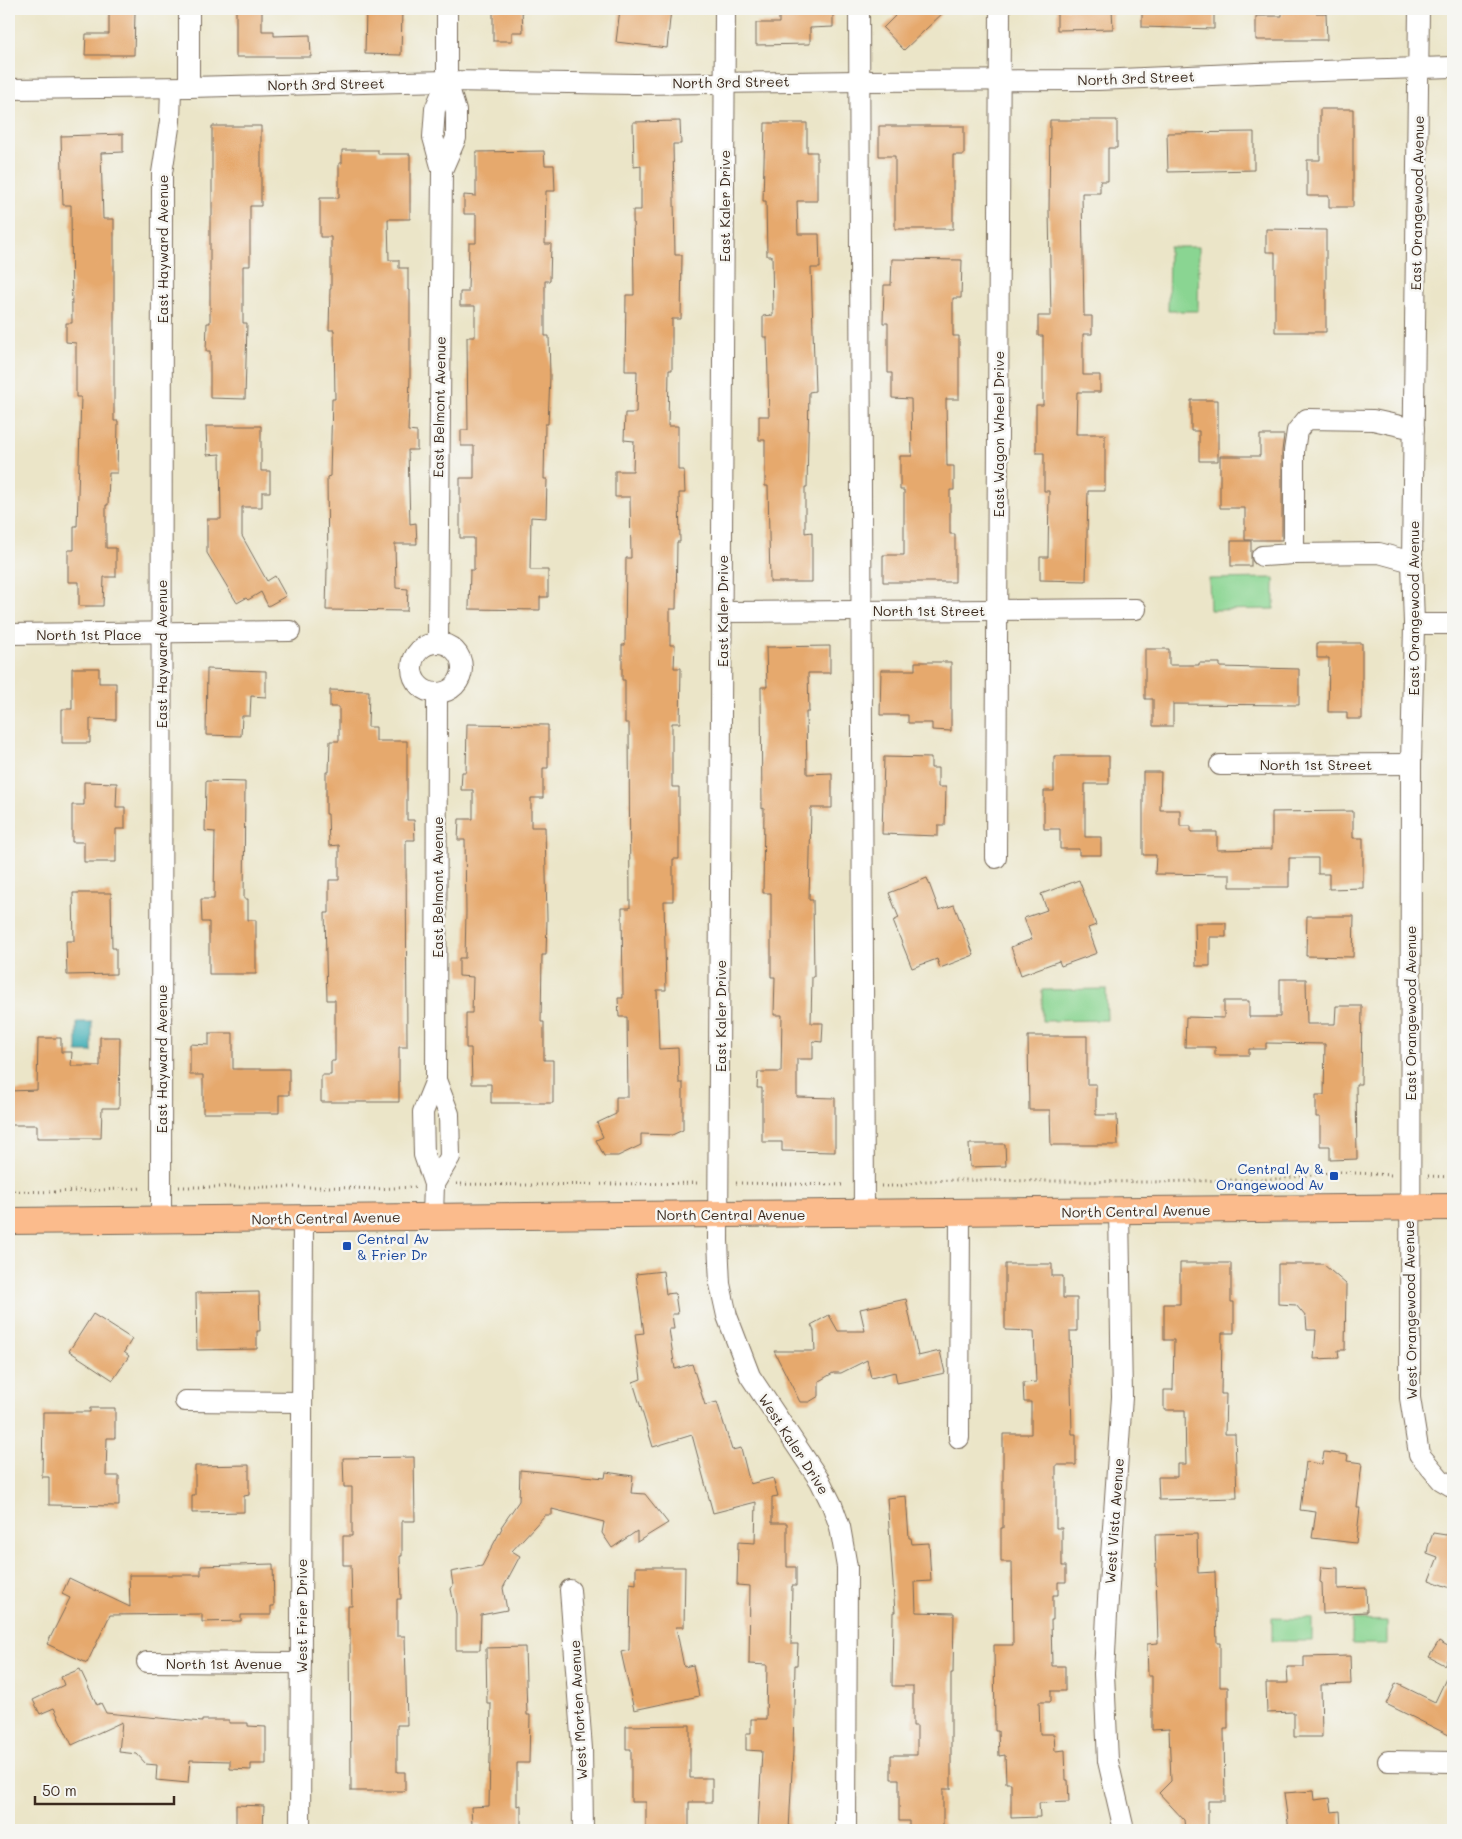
<svg xmlns="http://www.w3.org/2000/svg" width="1462" height="1839" viewBox="0 0 1462 1839" font-family="Mali,sans-serif">
<style>
.green{fill:#8ad592;stroke:#628058}
.water{fill:#3aacb4;stroke:#3a6b69}
.building{fill:#e6a96d}
.lines{fill:none;stroke-linecap:round;stroke-linejoin:round}
.minor-casing{stroke:#796b5a;stroke-width:22}
.major-casing{stroke:#796b5a;stroke-width:28}
.path{stroke:#796b5a;stroke-width:3;stroke-dasharray:1 4;stroke-linecap:butt}
.minor{stroke:#fff;stroke-width:20}
.major{stroke:#fbbb8c;stroke-width:26}
.transit-dot{fill:#1a4fb4;stroke:#f6f6f2;stroke-width:2}
.labels{text-anchor:middle;dominant-baseline:central;stroke-width:5;stroke-linejoin:round;paint-order:stroke}
.street-label{font-size:14px;fill:#3b2a1e;stroke:#f6f6f2}
.transit-label{font-size:14px;fill:#164399;stroke:#f6f6f2;text-anchor:end}
</style>
<rect width="100%" height="100%" fill="#f6f6f2"/>
<filter id="ink" filterUnits="userSpaceOnUse"><feTurbulence type="fractalNoise" baseFrequency=".02" numOctaves="2"/><feDisplacementMap in="SourceGraphic" scale="10" xChannelSelector="R" yChannelSelector="G"/><feConvolveMatrix kernelMatrix="1 2 1 2 8 2 1 2 1" color-interpolation-filters="sRGB"/></filter>
<filter id="wash" filterUnits="userSpaceOnUse"><feTurbulence type="fractalNoise" baseFrequency=".0096" numOctaves="4" result="noise"/><feDisplacementMap in="SourceGraphic" scale="20" xChannelSelector="R" yChannelSelector="G"/><feGaussianBlur stdDeviation="1.12" result="paint"/><feColorMatrix in="noise" values="0 0 0 0 0 0 0 0 0 0 0 0 0 0 0 0 0 1.4 0 .05"/><feComposite in="paint" operator="in"/></filter>
<g filter="url(#wash)">
<rect width="100%" height="100%" fill="#ebe5c8"/>
<g class="green">
<path d="M1169 247H1199L1198 311H1168Z"/>
<path d="M1274 578V609L1210 610 1209 579Z"/>
<path d="M1106 989 1107 1020 1042 1021V990Z"/>
<path d="M1272 1618 1312 1619V1641H1272Z"/>
<path d="M1352 1620 1387 1621V1644H1352Z"/>
</g>
<rect class="water" x="77" y="1022" width="15" height="30"/>
<g id="blocks">
<g class="building">
<path d="M236 9H262V31H274V36L310 35 311 57H236Z"/>
<path d="M366 9H402L401 55 365 54Z"/>
<path d="M493 9H522L523 32H512V41H493Z"/>
<path d="M620 9H671L667 48 616 42Z"/>
<path d="M779 9H833V27L810 28V44L756 45V23H779Z"/>
<path d="M888 9H947L904 50 883 28 895 16Z"/>
<path d="M1057 9H1112L1113 29 1057 30Z"/>
<path d="M1142 9H1214V29L1142 27Z"/>
<path d="M1282 9H1316V13H1326L1327 40H1256V16H1282Z"/>
<path d="M109 12H135L134 55H85L86 34H109Z"/>
<path d="M1320 109H1353V207H1329V196H1307V160H1320Z"/>
<path d="M1050 120H1117V148H1108V181H1100V193H1082L1084 316H1092V334H1083V375H1100V392H1077L1076 434H1105V491H1088L1086 581 1040 580V557H1048L1049 491H1044V453H1036V405H1043V336H1038V316H1051L1049 211Z"/>
<path d="M680 121 681 144H673L675 255H682L681 319H672V370H669L668 426H678V470H684L685 493H679L680 542H677L676 609H670V645H675L674 668H681L680 723H672V787H679V859H673V901H664L666 990H657L659 1049 678 1048 679 1083H683V1130L672 1135 641 1134V1145L618 1156H604L596 1140 603 1137 597 1123 616 1114V1097H628L627 1017H619L618 998H623L622 908H630L629 723H625V680H622V645H625L626 558H631L630 497H615V471H633L634 441 624 440 625 413H636L637 371H625L626 295H634L633 210H641V166L634 167 633 122Z"/>
<path d="M765 123H807V152H817V201H797L798 234H819L820 268H811L815 391 809 392 807 487H805V533L812 532V582H770L768 486H765V440H759V416H769L767 337H763V316L773 315 772 256H767L766 201H763Z"/>
<path d="M212 126H261V206H250V266H243V323H247L245 399 210 398V351H206L207 323H210V216H212Z"/>
<path d="M879 126H964V155H953V229H895V156H879Z"/>
<path d="M1254 132V170L1168 172 1167 133Z"/>
<path d="M123 134V152L101 153 103 219H114V421H118L117 473H109L108 505H106V548H116V577H104L103 606H79V582H68V550H74V526H77L81 397H76V343L66 342V323H72L71 205H63L61 136Z"/>
<path d="M342 150H378V154H410V219H388L389 260H399V268H408V290H410V377L408 431 417 432V450H408L410 524 416 523 417 544H395L396 588 408 589 407 611 326 610 327 569H328L327 477 330 476 332 399H335L334 330H329L330 289H331V237H320V198H339V163H342Z"/>
<path d="M544 151 545 165H554L555 191H546L545 244H551L550 281H545V336H549L550 377 548 424H545L544 479H547L546 518 531 517 530 570H548V597H540V610L469 609 470 570H474V538H460V478H474V446H461V430H468L467 337H475V306H460V292H468L469 243H476V214H464V195L476 196V152Z"/>
<path d="M1266 229 1326 230V332H1275V252H1266Z"/>
<path d="M892 259 962 260 961 298H953V336H959V399H946L947 466H954V490H950V534H955V582H883V555H904V490H900V456H912L911 399 892 398V373H888V323H883L884 285H891Z"/>
<path d="M1191 400H1218V461H1199V431H1191Z"/>
<path d="M206 426H261V471H270V492H262V507H242V536L267 581 275 576 286 596 268 606 261 592 248 600 246 598 237 603 207 553V519H221L220 454 207 455Z"/>
<path d="M1260 435H1284L1282 451V540H1245V508H1220V456H1260Z"/>
<rect x="1231" y="541" width="20" height="25"/>
<path d="M1317 643H1362V719H1347V712H1328L1329 658H1317Z"/>
<path d="M830 646V673H808L809 712H806L807 774 832 773V808H811L809 900H813L814 977H812L811 1023H823L822 1042 813 1041V1059H797V1097L835 1098V1152L782 1151V1142H762V1088H757L758 1072H781L782 1015H774L775 977H771V893H763L764 808 762 809 761 687H767L766 647Z"/>
<path d="M1145 649H1169V665H1199V663H1220V667L1299 669V705L1173 704V726H1153V699H1145Z"/>
<path d="M915 662H951V731L932 730V723H908V715H880L881 670H915Z"/>
<path d="M72 668H99V683H116V720L90 719V743H62V709H72Z"/>
<path d="M207 669 266 671V697L251 696 250 716H242L241 736 206 735Z"/>
<path d="M330 690 369 691 368 727H376V741H407V820H414L415 840H406L407 1047H399V1102H321V1075H331V1061H335V1000H327L325 913H329V880H339V845L329 846 328 814H326V772H329L330 741H339V707H330Z"/>
<path d="M467 724 548 725V768H543V798H531V827H545L547 919 546 955H542L541 1022H544V1060H553V1103H491V1084H472L471 1048H466V1013H472L473 977 459 976V958H465L466 912 465 840H458L459 819H473V790H461L462 772H466Z"/>
<path d="M1054 756H1109V784H1085V837H1101V855H1079V849H1060V829H1044V791H1054Z"/>
<path d="M884 757 931 758V768H938V787H946L945 825H938V836L882 834Z"/>
<path d="M1143 772H1161L1160 810H1180V826H1191V832H1217V850L1272 849V812L1353 811V838H1363V888L1329 889V874H1318V858H1289V887H1230V875L1155 874 1156 855H1143Z"/>
<path d="M206 781 245 782 244 899H248V920H256V974H209V922H202L201 899H214L215 832 205 831Z"/>
<path d="M84 782 117 783 116 807H125V829H116V862H84V842H72V805H84Z"/>
<path d="M927 878 939 910 954 905 974 955 940 968 937 959 912 968 893 921 899 918 889 893Z"/>
<path d="M1079 880 1096 925 1088 928 1097 953 1061 966 1059 961 1021 975 1011 947 1032 939 1024 918 1047 910 1041 894Z"/>
<path d="M73 893H111L112 948H116V974L67 975 66 941H74Z"/>
<path d="M1307 916H1354L1353 957 1306 956Z"/>
<path d="M1195 923H1226V937H1210V966H1196Z"/>
<path d="M1280 979H1306L1307 1024H1335L1336 1006H1362L1361 1084H1356L1357 1159 1330 1160V1146H1320V1117H1316V1095H1324L1325 1044 1266 1043V1049H1249V1055H1215V1047H1185L1186 1017 1224 1018V1001H1249V1017H1280Z"/>
<path d="M209 1033H233V1069H289V1095H279V1113H203V1075H190V1044L209 1045Z"/>
<path d="M1028 1036H1087V1084H1096V1115H1117L1118 1145H1051L1050 1110H1029Z"/>
<path d="M100 1037H120L119 1108H102L101 1138H37V1125H9V1091L37 1090 38 1038H61V1052H72L71 1066H100Z"/>
<path d="M969 1144H1005L1006 1166 970 1167Z"/>
<path d="M1180 1263H1231V1302H1234V1333H1222L1221 1394H1226L1225 1434H1235L1237 1498 1159 1500 1158 1477H1177V1464H1186L1185 1410H1164V1390H1173L1174 1340H1164V1304H1180Z"/>
<path d="M1005 1264H1052V1276H1063V1298H1077V1331H1070L1072 1434H1076V1465H1056V1528H1062V1566H1066V1582H1058V1595H1053V1620H1051L1052 1666H1065V1691H1051V1702H1039L1040 1734H1054L1055 1751 1065 1750 1066 1780H1068L1069 1802 1039 1803 1040 1817 1011 1818V1783H1006L1005 1755 999 1756 998 1731H995L994 1645H1013L1012 1562H1001V1528H1003V1434H1031V1402H1024L1023 1383 1036 1382 1034 1331 1005 1330Z"/>
<path d="M1278 1264H1323L1346 1284 1345 1350H1338L1339 1358 1314 1359 1316 1330H1307L1306 1317 1296 1305 1278 1304Z"/>
<path d="M663 1271 666 1294 675 1293 678 1314H672L674 1329H669L675 1369 692 1364 705 1405 717 1402 732 1450 741 1448 750 1484 773 1478 778 1496 772 1497V1523H787V1567H796V1586H792L791 1644H798L797 1665H795L793 1751 789 1830H758L762 1751 746 1750V1733H751V1719H766L767 1665 749 1664 750 1586 737 1585 738 1542 755 1543 756 1502 713 1513 692 1435 653 1447 633 1382 641 1379 635 1334 644 1333 636 1274Z"/>
<path d="M259 1292 260 1331H257V1349L197 1350 196 1293Z"/>
<path d="M906 1299 918 1356 940 1351 945 1373 897 1383 895 1372 871 1378 867 1360 841 1373H833L819 1381V1396L809 1402H800L774 1351H815L814 1331 811 1325 829 1315 838 1331H865L860 1309Z"/>
<path d="M93 1314 132 1339 124 1352 129 1356 113 1380 69 1351Z"/>
<path d="M90 1408H115V1438H107L106 1476H119V1506L49 1505V1477H42L43 1412H90Z"/>
<path d="M1324 1452 1348 1455 1347 1461 1362 1463 1357 1508H1360L1356 1543 1312 1538 1316 1512 1300 1510 1306 1462 1322 1464Z"/>
<path d="M414 1457 415 1521H402V1556H400L401 1599H397V1636H405L407 1725H397V1772H405V1791H351L350 1628H348V1606H352L351 1565H343V1536H352V1487H344L343 1458Z"/>
<path d="M249 1465V1495L244 1496V1512L192 1513V1495H195V1466Z"/>
<path d="M520 1470 605 1478 606 1472 633 1476 631 1493 645 1494 668 1523 637 1542V1531L612 1548 602 1533 604 1522 552 1509V1515H545L512 1551 520 1556 503 1588 507 1610 481 1615 480 1650H456V1614L451 1589 453 1585 451 1572 482 1566 502 1528 501 1527 519 1501Z"/>
<path d="M906 1496 909 1538H911L912 1544 929 1543 931 1581 915 1582 916 1612 954 1613 953 1673H951V1789H943V1830H909V1821H899V1779H891V1755H917V1726H913V1686H892L893 1612H895L887 1498Z"/>
<path d="M1452 1520H1453V1589L1429 1580 1438 1557 1427 1553 1428 1547 1433 1533 1446 1535Z"/>
<path d="M1197 1534 1198 1573 1215 1572 1217 1643H1220V1687H1228V1729H1224L1225 1801H1208V1830H1185L1184 1820 1159 1793 1171 1781 1169 1729 1152 1730V1676H1148L1147 1644 1158 1643 1155 1535Z"/>
<path d="M273 1564 274 1606H271V1615H241V1621L202 1622V1614L110 1615 87 1663 47 1644 70 1598 62 1594 69 1578 130 1607 129 1575H201V1566Z"/>
<path d="M636 1567H685L684 1627H676L684 1667 693 1665 699 1696 634 1710 621 1652 629 1650 630 1583 636 1584Z"/>
<path d="M1321 1567 1338 1568V1589L1366 1588 1367 1612 1323 1614 1322 1583 1320 1582Z"/>
<path d="M1439 1641 1453 1649 1444 1665 1429 1657Z"/>
<path d="M525 1647 527 1715H530L529 1763H517V1806L521 1805V1830H481V1825H472L471 1807 489 1806 491 1704H487L486 1648Z"/>
<path d="M1350 1656 1351 1684 1321 1685 1322 1737H1294V1712L1267 1713 1266 1683H1288L1287 1667H1304V1657Z"/>
<path d="M1453 1664V1737L1386 1704 1396 1683 1435 1702Z"/>
<path d="M80 1669 97 1705 101 1703 106 1713 202 1722V1720H229V1723H248V1726L266 1727V1764H251V1770L230 1769V1761L190 1760 188 1783 156 1780 157 1765 146 1764 137 1754 119 1752 122 1722 72 1745 54 1708 40 1714 33 1700 64 1685 61 1677Z"/>
<path d="M690 1725V1778H712V1802H689V1830H646V1802H631V1749H626V1726Z"/>
<path d="M1313 1791 1314 1800 1330 1798 1332 1812 1340 1811 1341 1830H1289L1284 1793Z"/>
<path d="M236 1805 264 1806 263 1830H236Z"/>
</g>
</g>
</g>
<g filter="url(#ink)">
<use href="#blocks" fill-opacity="0" stroke="#796b5a" stroke-width="1"/>
<g class="lines">
<g class="minor-casing">
<g id="minor">
<path d="M725 9 718 1241 720 1284 727 1316 750 1376 820 1481 832 1505 840 1527 847 1567 846 1830"/>
<path d="M859 9 864 1214"/>
<path d="M1419 9 1412 562 1414 624 1411 764 1410 1398 1419 1454 1441 1480 1453 1487"/>
<path d="M189 87V9"/>
<path d="M9 89 189 87 447 81 635 84 859 81 1098 80 1257 73 1453 67"/>
<path d="M442 170 456 138V111L447 81V9"/>
<path d="M1294 554V451L1297 431 1307 419 1373 420 1414 429"/>
<path d="M1262 556 1294 554 1379 553 1412 562"/>
<path d="M722 612 1136 609"/>
<path d="M1414 624H1453"/>
<path d="M9 634 290 631"/>
<circle cx="437" cy="668" r="25"/>
<path d="M438 643 442 170 433 137 435 109 447 81"/>
<path d="M1220 765 1411 764"/>
<path d="M996 858 1000 9"/>
<path d="M434 1184 450 1157 449 1114 436 1080 437 694"/>
<path d="M1119 1211 1122 1397 1107 1614 1104 1674 1108 1761 1124 1830"/>
<path d="M433 1216 434 1184 424 1155 423 1112 436 1080"/>
<path d="M161 1221 162 173 170 121 171 88"/>
<path d="M185 1401 302 1402"/>
<path d="M959 1438 960 1213"/>
<path d="M570 1590 582 1749 583 1830"/>
<path d="M147 1662 301 1663"/>
<path d="M1388 1761 1453 1762"/>
<path d="M300 1830 303 1218"/>
</g>
</g>
<g class="major-casing">
<path id="major" d="M9 1221 1453 1207"/>
</g>
<g class="path">
<path d="M1428 1176 1453 1177"/>
<path d="M736 1183 845 1185"/>
<path d="M456 1184 528 1185 700 1183"/>
<path d="M881 1186H900L923 1181 957 1180 1151 1182 1275 1179 1339 1172 1392 1175"/>
<path d="M179 1187H328L375 1189 415 1187"/>
<path d="M9 1191 53 1192 143 1188"/>
</g>
<use href="#minor" class="minor"/>
<use href="#major" class="major"/>
</g>
</g>
<g class="transit-dot">
<rect x="1329" y="1171" width="10" height="10" rx="2.5"/>
<rect x="342" y="1241" width="10" height="10" rx="2.5"/>
</g>
<g class="labels">
<g class="street-label">
<text transform="translate(1136 78) rotate(-2)">North 3rd Street</text>
<text transform="translate(731 82) rotate(-1)">North 3rd Street</text>
<text transform="translate(326 84) rotate(-1)">North 3rd Street</text>
<text transform="translate(1417 203) rotate(-89)">East Orangewood Avenue</text>
<text transform="translate(724 206) rotate(-90)">East Kaler Drive</text>
<text transform="translate(162 249) rotate(-90)">East Hayward Avenue</text>
<text transform="translate(439 407) rotate(-89)">East Belmont Avenue</text>
<text transform="translate(998 434) rotate(-90)">East Wagon Wheel Drive</text>
<text transform="translate(1413 608) rotate(-90)">East Orangewood Avenue</text>
<text x="929" y="610">North 1st Street</text>
<text transform="translate(722 611) rotate(-90)">East Kaler Drive</text>
<text x="89" y="634">North 1st Place</text>
<text transform="translate(161 654) rotate(-90)">East Hayward Avenue</text>
<text x="1316" y="764">North 1st Street</text>
<text transform="translate(437 887) rotate(-90)">East Belmont Avenue</text>
<text transform="translate(1410 1013) rotate(-90)">East Orangewood Avenue</text>
<text transform="translate(720 1016) rotate(-90)">East Kaler Drive</text>
<text transform="translate(161 1059) rotate(-90)">East Hayward Avenue</text>
<text transform="translate(1136 1211) rotate(-1)">North Central Avenue</text>
<text x="731" y="1214">North Central Avenue</text>
<text transform="translate(326 1218) rotate(-1)">North Central Avenue</text>
<text transform="translate(1410 1310) rotate(-91)">West Orangewood Avenue</text>
<text transform="translate(794 1444) rotate(57)">West Kaler Drive</text>
<text transform="translate(1114 1521) rotate(-86)">West Vista Avenue</text>
<text transform="translate(301 1616) rotate(-90)">West Frier Drive</text>
<text x="224" y="1663">North 1st Avenue</text>
<text transform="translate(578 1710) rotate(-93)">West Morten Avenue</text>
</g>
<g class="transit-label">
<text x="1324" y="1168">Central Av &amp;<tspan x="1324" dy="16">Orangewood Av</tspan></text>
<text x="357" y="1238" text-anchor="start">Central Av<tspan x="357" dy="16">&amp; Frier Dr</tspan></text>
</g>
</g>
<rect width="1462" height="1839" fill="none" stroke="#f6f6f2" stroke-width="30"/>
<path d="M35 1796v8h139v-8" fill="none" stroke="#3b2a1e" stroke-width="2.5"/>
<text x="42" y="1796" font-size="15" fill="#3b2a1e" stroke="#f6f6f2" stroke-width="4" paint-order="stroke">50 m</text>
</svg>
